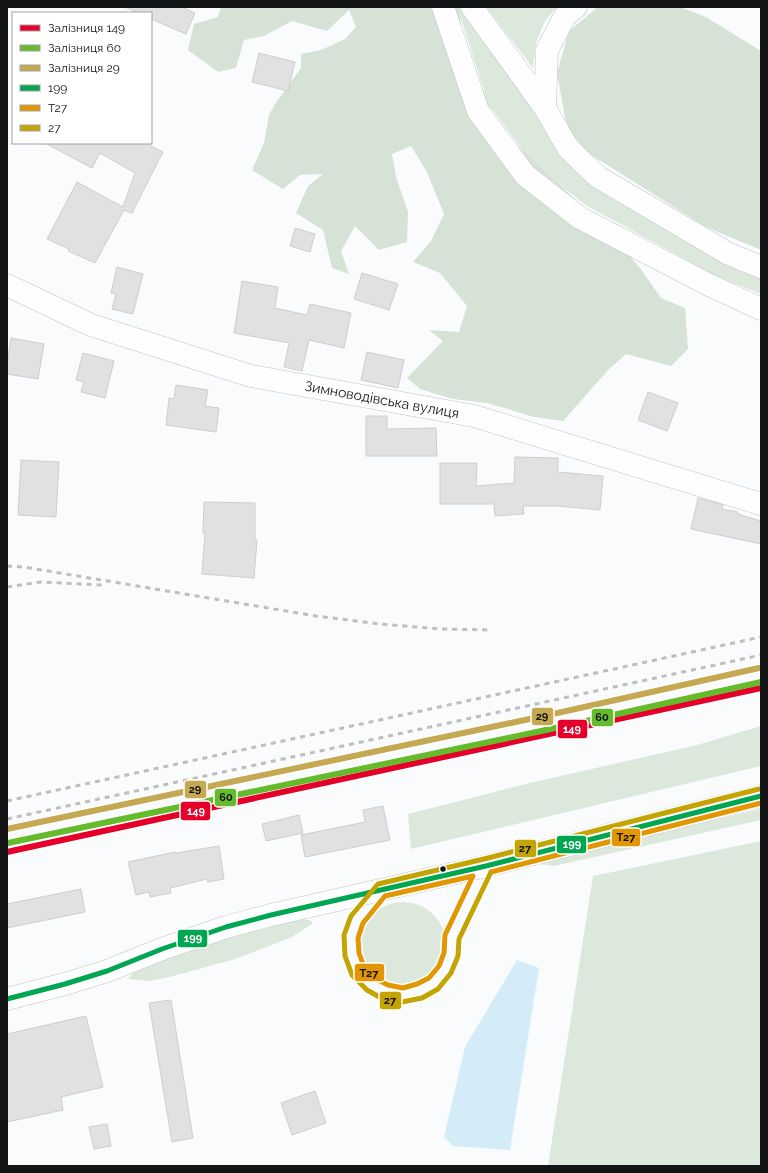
<svg xmlns="http://www.w3.org/2000/svg" width="768" height="1173" viewBox="0 0 768 1173" font-family="Raleway,sans-serif">
<style>
.green{fill:#dce8dc}
.forest{fill:#d5e2d5}
.water{fill:#d4ebf8}
.building{fill:#e1e1e1;stroke:#cfcecf}
.lines{fill:none;stroke-linecap:round;stroke-linejoin:round}
.minor-casing{stroke:#c2c3c5;stroke-width:23}
.major-casing{stroke:#c2c3c5;stroke-width:23}
.minor{stroke:#fefeff;stroke-width:22}
.major{stroke:#fefeff;stroke-width:22}
.rail{stroke:#bebebe;stroke-width:3;stroke-dasharray:5 5;stroke-linecap:butt}
.bus-1-casing{stroke:#fff;stroke-width:8}
.bus-2-casing{stroke:#fff;stroke-width:8}
.bus-3-casing{stroke:#fff;stroke-width:8}
.bus-1{stroke:#00a651;stroke-width:5}
.bus-2{stroke:#e09702;stroke-width:5}
.bus-3{stroke:#c4a403;stroke-width:5}
.rail-1-casing{stroke:#fff;stroke-width:9}
.rail-2-casing{stroke:#fff;stroke-width:9}
.rail-3-casing{stroke:#fff;stroke-width:9}
.rail-1{stroke:#e4002b;stroke-width:6}
.rail-2{stroke:#65bb2c;stroke-width:6}
.rail-3{stroke:#c4a852;stroke-width:6}
.bus-dot{fill:#131415;stroke:#fff;stroke-width:1.5}
.labels{text-anchor:middle;dominant-baseline:central;stroke-width:3.5;stroke-linejoin:round;paint-order:stroke}
.street-label{font-size:14px;fill:#131415;stroke:#fff}
.line-badge{stroke:#fff;stroke-width:1.5}
.badge-label{font-size:11px;text-anchor:middle;font-weight:bold;fill:#fff}
.pale-badge-label{font-size:11px;text-anchor:middle;font-weight:bold;fill:#111}
</style>
<rect width="100%" height="100%" fill="#fafbfd"/>
<g class="green">
<path d="M457 7H459L499 57 566 162 608 196 725 264 761 279V294L716 276 587 206 533 164 489 105Z"/>
<path d="M486 7H557L545 21 536 43 533 68Z"/>
<path d="M761 726V766L411 849 408 814 530 783 697 745Z"/>
<path d="M761 809V820L554 866 532 863Z"/>
<path d="M761 841V1166H548L593 876Z"/>
<circle cx="403" cy="945" r="43"/>
<path d="M299 918 312 921V924L290 938 235 959 166 978 148 981 128 979 136 969 180 952 251 930Z"/>
</g>
<g class="forest">
<path d="M221 7H459L464 55 482 87 499 128 606 228 640 268 661 298 685 308 688 349 671 366 626 354 608 370 563 421 534 417 487 403 453 399 420 389 407 378 443 341 429 330 459 332 467 306 440 273 413 262 431 241 444 214 427 172 411 146 392 154 396 177 408 212 407 242 379 250 355 226 341 251 349 274 332 268 323 230 296 213 308 186 323 174 300 175 283 189 252 170 264 143 269 115 275 104 301 68V54L321 50 345 39 356 27 349 10 327 31 292 21 264 36 244 40 236 68 218 72 188 50 194 24 218 17Z"/>
<path d="M598 7H680L706 17 761 51V250L706 227 588 153 567 128 557 73 569 31Z"/>
</g>
<path class="water" d="M517 960 539 968 510 1150 453 1146 444 1137 465 1047Z"/>
<g class="building">
<path d="M125 7H182L195 13 186 34 151 19V13H138Z"/>
<path d="M259 53 295 62 288 91 252 82Z"/>
<path d="M45 143H145L163 152 132 213 124 210 95 263 68 251 69 249 47 239 77 182 123 207 135 173 100 153 92 168Z"/>
<path d="M295 228 315 234 310 252 290 246Z"/>
<path d="M117 267 143 274 133 314 112 309 116 294 111 293Z"/>
<path d="M362 273 398 284 389 310 354 299Z"/>
<path d="M242 281 278 287 275 308 307 315 310 304 351 313 344 348 309 340 302 371 284 367 289 343 234 333Z"/>
<path d="M11 338 44 344 38 379 7 374V364Z"/>
<path d="M367 352 404 360 398 388 361 380Z"/>
<path d="M83 353 114 361 105 398 81 392 84 382 76 380Z"/>
<path d="M176 385 208 390 205 406 219 408 216 432 166 425 169 398 174 399Z"/>
<path d="M648 392 678 403 667 431 638 420Z"/>
<path d="M366 416H387V429L436 428 437 456H366Z"/>
<path d="M515 457 558 458V472L603 476 600 510 557 506H523L524 514 495 516 494 504H440V463H477L476 486 514 483Z"/>
<path d="M21 460 59 462 56 517 18 515Z"/>
<path d="M698 498 723 505 722 509 738 512V514L761 521V544L691 529Z"/>
<path d="M204 502 255 503V540H257L254 578 202 574 205 533H203Z"/>
<path d="M383 806 390 840 305 857 301 835 365 822 363 810Z"/>
<path d="M299 815 303 833 266 841 262 824Z"/>
<path d="M219 846 224 879 208 882 207 879 170 888 171 893 150 897 149 892 136 895 128 862 175 852 176 853Z"/>
<path d="M81 889 85 912 7 928V904Z"/>
<path d="M171 1000 193 1138 172 1142 149 1003Z"/>
<path d="M86 1016 103 1087 61 1097 63 1110 7 1122V1034Z"/>
<path d="M315 1091 326 1123 292 1135 281 1103Z"/>
<path d="M107 1124 111 1146 94 1149 89 1127Z"/>
</g>
<g class="lines">
<g class="minor-casing">
<g id="minor">
<path d="M443 7 478 111 525 175 580 218 711 286 761 309"/>
<path d="M472 7 545 108 568 148 598 177 729 254 761 267"/>
<path id="s1" d="M7 285 91 325 251 376 474 416 761 504"/>
<path d="M7 999 65 984 107 971 162 949 226 927 271 915 486 866 761 796"/>
</g>
</g>
<g class="major-casing">
<path id="major" d="M545 108 547 50 565 16 576 7"/>
</g>
<use href="#minor" class="minor"/>
<use href="#major" class="major"/>
<g class="rail">
<path d="M7 566 24 567 316 616 380 624 441 629 492 630"/>
<path d="M7 587 41 582 103 585"/>
<path d="M7 801 761 637"/>
<path d="M7 819 761 655"/>
</g>
<g class="bus-1-casing">
<path id="bus-1" d="M7 999 65 984 107 971 162 949 226 927 271 915 486 866 761 796"/>
</g>
<g class="bus-2-casing">
<g id="bus-2">
<path d="M491 872 761 803"/>
<path d="M473 876 445 935 444 953 439 966 429 978 417 984 403 988 388 985 374 978 364 967 359 953 358 938 363 923 385 896Z"/>
</g>
</g>
<g class="bus-3-casing">
<path id="bus-3" d="M491 872 459 939 458 956 451 973 438 989 422 998 402 1002 383 999 367 990 352 975 345 956 344 935 351 916 378 884 484 859 759 789"/>
</g>
<use href="#bus-1" class="bus-1"/>
<use href="#bus-2" class="bus-2"/>
<use href="#bus-3" class="bus-3"/>
<g class="rail-1-casing">
<path id="rail-1" d="M7 852 761 688"/>
</g>
<g class="rail-2-casing">
<path id="rail-2" d="M8 843 546 730 761 682"/>
</g>
<g class="rail-3-casing">
<path id="rail-3" d="M7 829 544 716 759 668"/>
</g>
<use href="#rail-1" class="rail-1"/>
<use href="#rail-2" class="rail-2"/>
<use href="#rail-3" class="rail-3"/>
</g>
<circle class="bus-dot" cx="443" cy="869" r="3.5"/>
<g class="labels">
<g class="street-label">
<text stroke="none"><textPath href="#s1" startOffset="394">Зимноводівська вулиця</textPath></text>
</g>
</g>
<g class="line-badge">
<rect x="531" y="707" width="23" height="19" rx="4" fill="#c4a852"/>
<rect x="591" y="708" width="23" height="19" rx="4" fill="#65bb2c"/>
<rect x="557" y="719" width="31" height="20" rx="4" fill="#e4002b"/>
<rect x="184" y="780" width="23" height="19" rx="4" fill="#c4a852"/>
<rect x="214" y="788" width="23" height="19" rx="4" fill="#65bb2c"/>
<rect x="180" y="801" width="31" height="20" rx="4" fill="#e4002b"/>
<rect x="611" y="828" width="30" height="19" rx="4" fill="#e09702"/>
<rect x="556" y="835" width="31" height="19" rx="4" fill="#00a651"/>
<rect x="514" y="839" width="23" height="19" rx="4" fill="#c4a403"/>
<rect x="177" y="929" width="31" height="19" rx="4" fill="#00a651"/>
<rect x="354" y="963" width="31" height="19" rx="4" fill="#e09702"/>
<rect x="379" y="991" width="23" height="19" rx="4" fill="#c4a403"/>
</g>
<g class="badge-label">
<text x="572" y="733">149</text>
<text x="196" y="815">149</text>
<text x="572" y="848">199</text>
<text x="193" y="942">199</text>
</g>
<g class="pale-badge-label">
<text x="542" y="720">29</text>
<text x="602" y="721">60</text>
<text x="195" y="793">29</text>
<text x="226" y="801">60</text>
<text x="626" y="841">Т27</text>
<text x="525" y="852">27</text>
<text x="369" y="977">Т27</text>
<text x="390" y="1004">27</text>
</g>
<rect width="768" height="1173" fill="none" stroke="#131415" stroke-width="16"/>
<rect x="12" y="12" width="140" height="132" fill="#ffffff" stroke="#a1a1a1"/>
<rect x="20" y="25" width="20" height="6" fill="#e4002b" stroke="#a1a1a1"/>
<text x="48" y="32" font-size="12" fill="#131415">Залізниця 149</text>
<rect x="20" y="45" width="20" height="6" fill="#65bb2c" stroke="#a1a1a1"/>
<text x="48" y="52" font-size="12" fill="#131415">Залізниця 60</text>
<rect x="20" y="65" width="20" height="6" fill="#c4a852" stroke="#a1a1a1"/>
<text x="48" y="72" font-size="12" fill="#131415">Залізниця 29</text>
<rect x="20" y="85" width="20" height="6" fill="#00a651" stroke="#a1a1a1"/>
<text x="48" y="92" font-size="12" fill="#131415">199</text>
<rect x="20" y="105" width="20" height="6" fill="#e09702" stroke="#a1a1a1"/>
<text x="48" y="112" font-size="12" fill="#131415">Т27</text>
<rect x="20" y="125" width="20" height="6" fill="#c4a403" stroke="#a1a1a1"/>
<text x="48" y="132" font-size="12" fill="#131415">27</text>
</svg>
